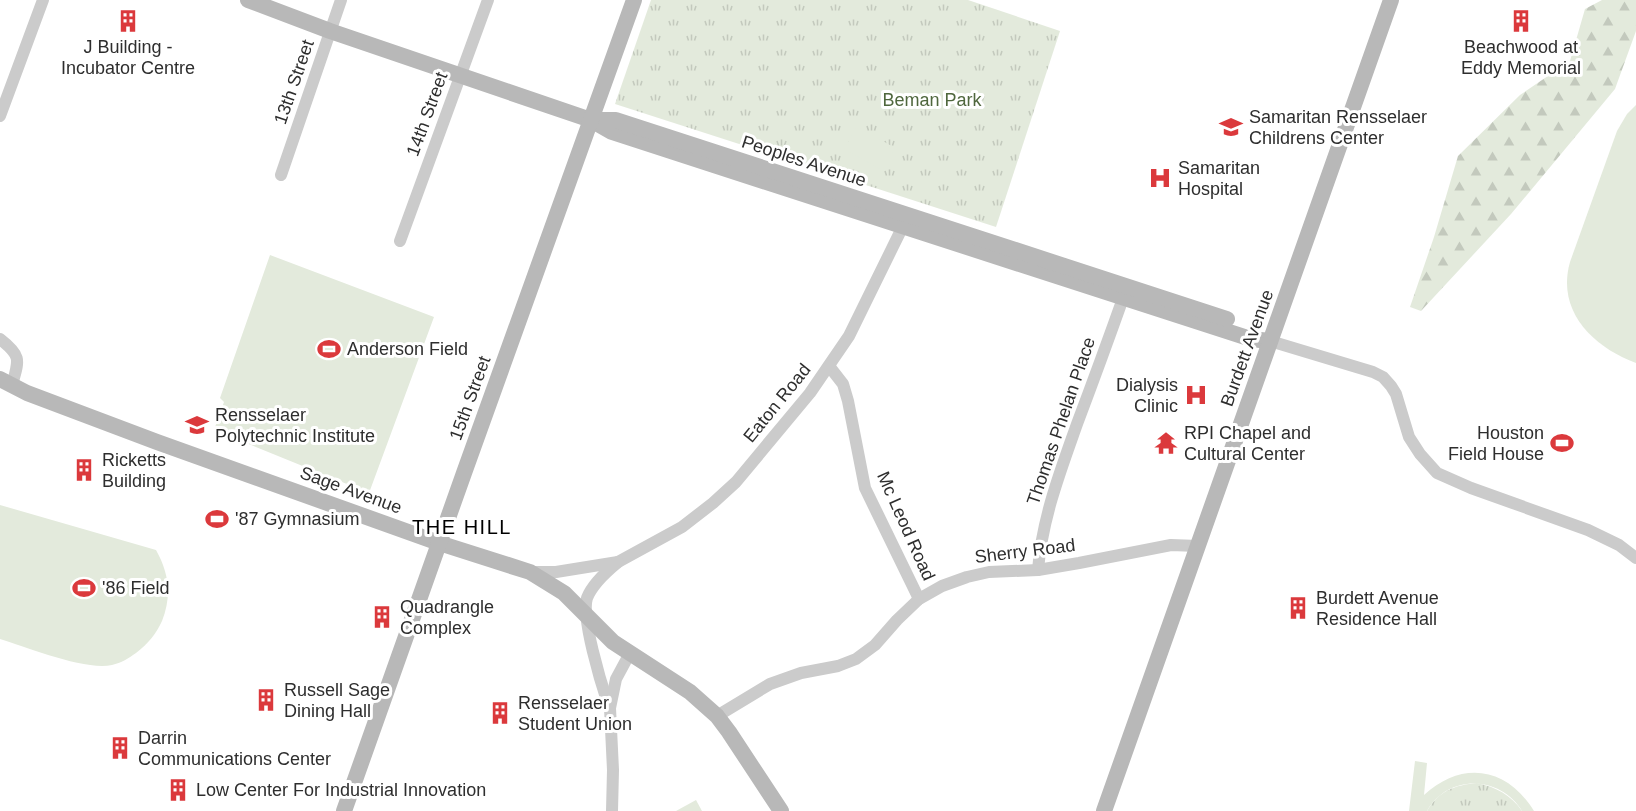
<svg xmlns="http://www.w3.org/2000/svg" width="1636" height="811" viewBox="0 0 1636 811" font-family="Helvetica,sans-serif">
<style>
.grass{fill:url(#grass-tufts)}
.forest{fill:url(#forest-firs)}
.pitch{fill:#e3eadc}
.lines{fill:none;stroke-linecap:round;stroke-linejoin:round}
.street{stroke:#cbcbcb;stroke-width:12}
.secondary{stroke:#b8b8b8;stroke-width:16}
.labels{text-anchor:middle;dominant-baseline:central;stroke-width:6;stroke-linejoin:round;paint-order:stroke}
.poi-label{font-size:18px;fill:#2e2e2e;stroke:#fff;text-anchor:start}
.street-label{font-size:18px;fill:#2e2e2e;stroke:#fff}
.park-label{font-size:18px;fill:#4f673d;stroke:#fff}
.neighbourhood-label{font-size:20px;letter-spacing:1.5px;fill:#000;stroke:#fff}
</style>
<defs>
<pattern id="grass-tufts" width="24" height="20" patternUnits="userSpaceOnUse" patternTransform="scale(1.5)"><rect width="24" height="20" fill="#e3eadc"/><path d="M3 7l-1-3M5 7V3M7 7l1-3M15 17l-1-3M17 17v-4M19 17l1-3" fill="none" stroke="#c3c9bd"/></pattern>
<pattern id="forest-firs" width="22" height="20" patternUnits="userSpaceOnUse" patternTransform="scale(1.5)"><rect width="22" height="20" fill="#e3eadc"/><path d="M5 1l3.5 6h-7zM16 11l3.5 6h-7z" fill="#c3c9bd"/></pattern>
</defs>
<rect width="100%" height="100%" fill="#fff"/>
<g class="grass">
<path d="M651 0H968L1060 31 996 227 615 104Z"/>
<path d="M1477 783C1496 787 1511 795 1522 811H1427C1438 791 1455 785 1477 783Z"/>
</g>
<path class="forest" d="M1602 0H1636V31L1615 89 1511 214 1421 311 1410 307 1434 237 1458 156 1520 95 1570 61 1585 9Z"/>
<g class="pitch">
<path d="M1636 105V363C1593 347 1556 311 1570 262L1617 131 1627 114Z"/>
<path d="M857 126 895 148 882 170 844 149Z"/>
<path d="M270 255 434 317 369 493 214 430 224 402 220 398Z"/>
<path d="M0 505 156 550C169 573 172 596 162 621 156 634 148 644 136 653 129 658 121 663 112 665 85 671 27 647 0 639Z"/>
<path d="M1415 761 1427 763 1424 795C1462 760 1507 767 1534 811H1522C1500 775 1448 774 1427 811H1409Z"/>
<path d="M696 800 702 811H676Z"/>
</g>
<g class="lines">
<g class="street">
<path d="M0 116 43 0"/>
<path d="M281 175 341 0"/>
<path d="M400 241 488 0"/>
<path d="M0 339C22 356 19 360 12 385"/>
<path d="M1270 341 1373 372 1383 377 1391 386 1396 394 1409 437 1420 454 1437 473 1471 488 1588 530 1619 545 1636 558"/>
<path d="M829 366 843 384 848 401 865 488 919 599"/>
<path d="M1038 570C1042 519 1060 472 1077 424 1094 379 1110 335 1126 290"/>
<path d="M531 572H556L618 562 682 527 713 503 736 482 810 393 849 336 905 222"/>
<path d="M608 704C601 683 581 617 587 598 592 585 607 571 618 562"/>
<path d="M717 716 770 684 801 673 838 666 856 659 875 645 897 620 919 599 942 586 967 577 989 572 1038 570 1079 563 1171 545 1198 546"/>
<path d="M612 811 613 770 610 708 616 679 630 653"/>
</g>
<g class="secondary">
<path d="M248 0 330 31 591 120 612 132C825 202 1038 271 1251 339L1270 341"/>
<path d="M592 120H616L1227 319"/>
<path d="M0 379 27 393 157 442 439 543 530 572 564 593 613 642 690 692 717 716 729 732 781 811"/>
<path d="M344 811 464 473 634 0"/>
<path d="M1104 811 1391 0"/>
</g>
</g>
<defs>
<g id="building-bare" transform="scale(1.8)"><path d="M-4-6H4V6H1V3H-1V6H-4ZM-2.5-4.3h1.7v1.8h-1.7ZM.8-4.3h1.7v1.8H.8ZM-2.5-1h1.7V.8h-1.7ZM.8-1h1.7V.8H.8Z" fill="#db393c" stroke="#fff" stroke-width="2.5" paint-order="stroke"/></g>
<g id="school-bare" transform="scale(1.8)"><path d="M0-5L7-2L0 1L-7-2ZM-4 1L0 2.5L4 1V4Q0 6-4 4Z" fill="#db393c" stroke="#fff" stroke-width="2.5" paint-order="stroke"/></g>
<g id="hospital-bare" transform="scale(1.8)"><path d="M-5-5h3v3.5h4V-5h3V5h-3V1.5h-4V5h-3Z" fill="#db393c" stroke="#fff" stroke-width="2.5" paint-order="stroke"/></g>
<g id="stadium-bare" transform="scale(1.8)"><path d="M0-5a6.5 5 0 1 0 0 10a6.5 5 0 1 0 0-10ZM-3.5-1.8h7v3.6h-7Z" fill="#db393c" stroke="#fff" stroke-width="2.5" paint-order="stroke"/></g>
<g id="university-bare" transform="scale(1.8)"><path d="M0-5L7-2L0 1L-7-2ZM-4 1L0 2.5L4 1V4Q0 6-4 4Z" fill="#db393c" stroke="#fff" stroke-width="2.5" paint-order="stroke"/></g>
<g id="temple-bare" transform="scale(1.8)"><path d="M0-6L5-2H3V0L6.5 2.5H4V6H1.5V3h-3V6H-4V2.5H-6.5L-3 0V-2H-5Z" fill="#db393c" stroke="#fff" stroke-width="2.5" paint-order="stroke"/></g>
</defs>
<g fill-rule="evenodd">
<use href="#building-bare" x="128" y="21"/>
<use href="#building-bare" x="1521" y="21"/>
<use href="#school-bare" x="1231" y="127"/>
<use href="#hospital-bare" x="1160" y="178"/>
<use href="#stadium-bare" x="329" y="349"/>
<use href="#hospital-bare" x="1196" y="395"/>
<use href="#university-bare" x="197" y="425"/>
<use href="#temple-bare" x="1166" y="443"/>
<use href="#stadium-bare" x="1562" y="443"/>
<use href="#building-bare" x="84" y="470"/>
<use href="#stadium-bare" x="217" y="519"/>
<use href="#stadium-bare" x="84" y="588"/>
<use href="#building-bare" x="1298" y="608"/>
<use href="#building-bare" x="382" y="617"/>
<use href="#building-bare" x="266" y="700"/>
<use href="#building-bare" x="500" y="713"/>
<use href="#building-bare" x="120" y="748"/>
<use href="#building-bare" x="178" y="790"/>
</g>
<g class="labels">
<g class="poi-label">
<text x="128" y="47" text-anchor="middle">J Building -<tspan x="128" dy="21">Incubator Centre</tspan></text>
<text x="1521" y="47" text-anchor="middle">Beachwood at<tspan x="1521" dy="21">Eddy Memorial</tspan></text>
<text x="1249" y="117">Samaritan Rensselaer<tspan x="1249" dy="21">Childrens Center</tspan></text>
<text x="1178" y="168">Samaritan<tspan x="1178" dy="21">Hospital</tspan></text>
<text x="347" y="349">Anderson Field</text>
<text x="1178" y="385" text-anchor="end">Dialysis<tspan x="1178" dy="21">Clinic</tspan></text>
<text x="215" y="415">Rensselaer<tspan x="215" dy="21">Polytechnic Institute</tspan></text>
<text x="1184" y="433">RPI Chapel and<tspan x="1184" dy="21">Cultural Center</tspan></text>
<text x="1544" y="433" text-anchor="end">Houston<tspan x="1544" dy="21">Field House</tspan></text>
<text x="102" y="460">Ricketts<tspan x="102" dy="21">Building</tspan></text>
<text x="235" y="519">'87 Gymnasium</text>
<text x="102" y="588">'86 Field</text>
<text x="1316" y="598">Burdett Avenue<tspan x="1316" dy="21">Residence Hall</tspan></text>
<text x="400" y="607">Quadrangle<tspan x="400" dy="21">Complex</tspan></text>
<text x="284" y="690">Russell Sage<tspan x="284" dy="21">Dining Hall</tspan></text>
<text x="518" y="703">Rensselaer<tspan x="518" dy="21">Student Union</tspan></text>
<text x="138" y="738">Darrin<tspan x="138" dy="21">Communications Center</tspan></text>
<text x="196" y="790">Low Center For Industrial Innovation</text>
</g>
<g class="street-label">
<text transform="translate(294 82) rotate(-71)">13th Street</text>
<text transform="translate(427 114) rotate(-70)">14th Street</text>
<text transform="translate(804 161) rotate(18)">Peoples Avenue</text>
<text transform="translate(1247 348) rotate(-70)">Burdett Avenue</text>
<text transform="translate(470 398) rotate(-70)">15th Street</text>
<text transform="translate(777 403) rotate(-51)">Eaton Road</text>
<text transform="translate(1061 421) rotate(-71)">Thomas Phelan Place</text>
<text transform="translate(351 490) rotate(20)">Sage Avenue</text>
<text transform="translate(906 526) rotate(66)">Mc Leod Road</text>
<text transform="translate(1025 551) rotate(-7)">Sherry Road</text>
</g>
<g class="park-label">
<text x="932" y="100">Beman Park</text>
</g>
<g class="neighbourhood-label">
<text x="462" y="527">THE HILL</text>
</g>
</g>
</svg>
